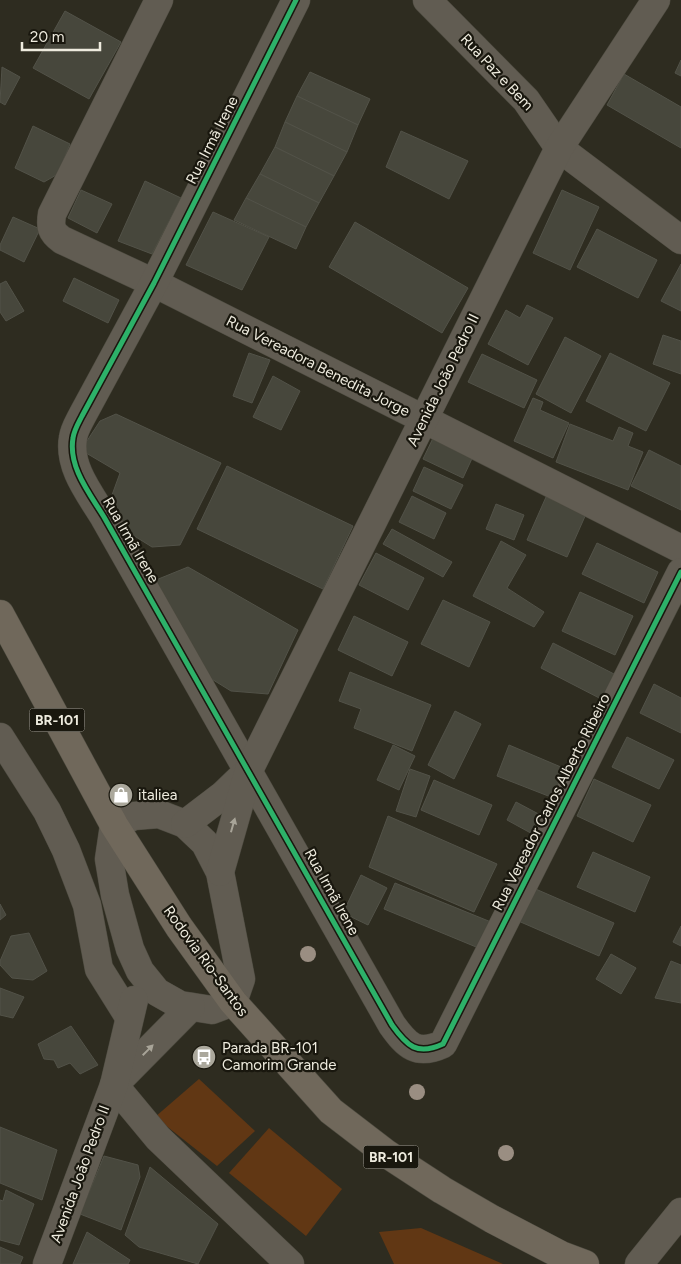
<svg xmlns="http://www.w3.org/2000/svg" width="681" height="1264" viewBox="0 0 681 1264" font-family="Figtree,sans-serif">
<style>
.green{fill:#613714}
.building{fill:#47473c;stroke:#525248}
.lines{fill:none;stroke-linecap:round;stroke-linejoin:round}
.minor-casing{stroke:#4c4a3f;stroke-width:29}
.highway-casing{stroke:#4c4a3f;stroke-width:29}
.minor{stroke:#615c52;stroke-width:28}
.highway{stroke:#70685b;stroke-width:28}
.cycleway-casing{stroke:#19170e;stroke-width:8}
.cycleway{stroke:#2db169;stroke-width:5}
.tree{fill:#9a8e82}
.oneway{fill:#a8a498}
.labels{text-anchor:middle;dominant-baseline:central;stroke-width:4.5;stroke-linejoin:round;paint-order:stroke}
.shield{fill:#19170e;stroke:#aeaba0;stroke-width:1}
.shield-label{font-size:14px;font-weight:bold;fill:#eeebde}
.street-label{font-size:15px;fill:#eeebde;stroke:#19170e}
.poi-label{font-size:15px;fill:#eeebde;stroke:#19170e;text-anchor:start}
</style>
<rect width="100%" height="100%" fill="#2e2c20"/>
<g class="green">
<path d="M199 1079 255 1131 217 1166 155 1117Z"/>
<path d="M269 1128 342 1189 306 1236 229 1173Z"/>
<path d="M421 1228 503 1264H394L379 1232Z"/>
</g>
<g class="building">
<path d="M65 11 121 42 89 99 33 68Z"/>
<path d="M681 60V76L675 73Z"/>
<path d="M2 67 20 77 5 105 0 102Z"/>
<path d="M310 72 370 99 358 125 297 96Z"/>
<path d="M624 74 681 107V148L607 105Z"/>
<path d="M297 96 358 125 347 152 285 122Z"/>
<path d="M285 122 347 152 334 176 275 147Z"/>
<path d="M33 126 70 144 58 174 44 182 15 168Z"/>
<path d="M401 131 468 161 449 199 386 167Z"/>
<path d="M275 147 334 176 319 203 260 174Z"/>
<path d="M260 174 319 203 306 227 246 198Z"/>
<path d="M145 181 181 198 152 254 118 241Z"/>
<path d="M81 190 112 204 97 233 68 218Z"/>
<path d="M562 190 599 207 570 270 533 253Z"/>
<path d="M246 198 306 227 296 249 234 220Z"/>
<path d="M213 212 269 237 242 290 186 265Z"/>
<path d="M13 217 40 229 24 262 0 250V245Z"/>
<path d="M355 222 468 288 442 333 329 267Z"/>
<path d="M597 229 657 260 638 298 577 267Z"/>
<path d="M681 264V311L661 301Z"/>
<path d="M74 278 119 300 108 323 63 301Z"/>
<path d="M6 281 24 311 6 321 0 312V284Z"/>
<path d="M527 305 553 318 528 365 488 344 506 310 520 318Z"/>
<path d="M663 335 681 341V374L653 364Z"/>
<path d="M565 337 601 356 571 413 536 394Z"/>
<path d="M249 353 270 360 252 403 233 396Z"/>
<path d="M610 353 670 383 646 431 586 401Z"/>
<path d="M482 354 537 380 524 408 468 382Z"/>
<path d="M273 376 300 391 281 430 253 417Z"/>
<path d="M533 398 543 402 540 410 569 423 553 458 514 441Z"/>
<path d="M116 414 221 463 180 545 152 547 104 517 120 473 81 450 100 421Z"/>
<path d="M570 424 613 441 619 427 633 433 628 446 643 452 628 490 556 462Z"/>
<path d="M435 434 475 452 463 478 423 459Z"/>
<path d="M649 450 681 466V510L631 486Z"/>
<path d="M227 466 353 526 323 589 197 529Z"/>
<path d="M424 467 463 485 451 509 413 491Z"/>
<path d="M412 496 446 513 434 539 399 522Z"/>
<path d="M546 497 586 514 567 557 527 540Z"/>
<path d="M496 504 524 515 514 540 486 529Z"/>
<path d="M392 529 452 562 443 577 383 544Z"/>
<path d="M501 541 526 555 507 588 544 612 534 627 473 596Z"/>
<path d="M597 543 658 572 644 603 582 574Z"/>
<path d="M376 553 424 578 408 610 359 585Z"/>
<path d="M188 567 298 630 268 694 231 691 197 670 151 582Z"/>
<path d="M580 592 633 616 615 655 562 631Z"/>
<path d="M443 600 490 622 469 667 421 644Z"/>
<path d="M354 616 408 642 392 676 338 650Z"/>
<path d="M553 643 620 677 607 702 541 668Z"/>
<path d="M350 672 431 705 412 751 354 728 361 709 339 701Z"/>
<path d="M654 684 681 698V733L640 713Z"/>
<path d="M455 711 481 724 454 779 428 765Z"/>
<path d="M627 737 674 760 659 789 612 767Z"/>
<path d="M393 745 415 756 399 790 377 780Z"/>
<path d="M509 745 568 770 556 799 497 776Z"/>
<path d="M410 769 430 776 416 817 396 811Z"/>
<path d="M594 779 651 805 633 842 577 816Z"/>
<path d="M434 780 492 805 479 835 421 810Z"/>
<path d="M516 802 548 819 538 837 507 820Z"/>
<path d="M388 816 497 864 474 912 369 867Z"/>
<path d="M593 852 650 877 635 912 577 887Z"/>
<path d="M361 875 387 888 368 925 343 913Z"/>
<path d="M395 883 491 922 481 949 384 909Z"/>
<path d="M531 887 614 923 599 956 516 920Z"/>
<path d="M0 904 6 915 0 920Z"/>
<path d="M681 926V946L673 942Z"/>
<path d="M29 933 47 971 33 980 12 978 0 965V961L11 936Z"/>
<path d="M611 954 636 968 621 994 596 979Z"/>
<path d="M671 961 681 965V1003L655 998Z"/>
<path d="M0 988 24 997 13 1018 0 1015Z"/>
<path d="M71 1026 98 1065 80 1074 70 1063 58 1068 54 1060 44 1059 38 1044Z"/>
<path d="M0 1127 57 1150 42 1200 0 1183Z"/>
<path d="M104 1156 138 1165 140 1177 121 1230 80 1214Z"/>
<path d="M150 1167 218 1224 198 1264 139 1247 125 1235Z"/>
<path d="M6 1190 34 1204 19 1245 0 1240V1200L3 1201Z"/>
<path d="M87 1232 130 1260 128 1264H73Z"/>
<path d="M0 1247 23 1257 20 1264H0Z"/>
</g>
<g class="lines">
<g class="minor-casing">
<g id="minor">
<path d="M159 0 52 214C50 227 51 232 62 240L154 283 681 549"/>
<path d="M296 0 154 283 82 416C79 422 74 430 73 438 68 467 90 494 104 517L392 1025C407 1046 417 1056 443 1044L681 572"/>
<path d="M427 0 526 100 559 148 681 240"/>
<path d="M0 737 47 811 66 850 87 905 99 969 129 1017"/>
<path d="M159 814 185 824 205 843 220 872 241 979 233 1002 212 1010 180 1005 157 992 140 971 130 949 115 895 109 859 114 825 134 816Z"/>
<path d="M185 824 223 795 249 770"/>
<path d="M220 872 249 770 559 148 656 0"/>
<path d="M114 1085 158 1138 290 1264"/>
<path d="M114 1085 191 1007"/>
<path d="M47 1264 114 1085 134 1000"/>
<path d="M639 1264 681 1212"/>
</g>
</g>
<g class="highway-casing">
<path id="highway" d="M0 614 114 825 179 927 233 1002 331 1111 387 1154 442 1190 492 1219 561 1255 585 1264"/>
</g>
<use href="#minor" class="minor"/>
<use href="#highway" class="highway"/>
<g class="cycleway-casing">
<path id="cycleway" d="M296 0 154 283 82 416C79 422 74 430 73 438 68 467 90 494 104 517L392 1025C407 1046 417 1056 443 1044L681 572"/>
</g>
<use href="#cycleway" class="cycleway"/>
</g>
<g class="tree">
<circle cx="308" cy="954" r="8"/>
<circle cx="417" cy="1092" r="8"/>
<circle cx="506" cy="1153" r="8"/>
</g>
<defs><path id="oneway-solid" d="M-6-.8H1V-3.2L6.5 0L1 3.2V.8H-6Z" transform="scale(1.25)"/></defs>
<g class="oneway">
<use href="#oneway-solid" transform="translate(233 825) rotate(-74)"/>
<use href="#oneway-solid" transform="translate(148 1050) rotate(-45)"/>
</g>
<defs>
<g id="shop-disc" transform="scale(1.25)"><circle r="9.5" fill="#aba89c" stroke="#19170e"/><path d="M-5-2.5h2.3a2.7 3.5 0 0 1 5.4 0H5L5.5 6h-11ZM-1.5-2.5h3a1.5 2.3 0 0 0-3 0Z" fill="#fff"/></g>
<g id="bus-disc" transform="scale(1.25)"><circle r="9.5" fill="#aba89c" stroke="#19170e"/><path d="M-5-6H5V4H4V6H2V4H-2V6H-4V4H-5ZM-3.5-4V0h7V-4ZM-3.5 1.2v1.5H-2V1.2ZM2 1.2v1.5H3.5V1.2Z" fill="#fff"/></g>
</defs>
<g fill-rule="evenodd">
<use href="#shop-disc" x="121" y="795"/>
<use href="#bus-disc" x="204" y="1057"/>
</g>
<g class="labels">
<g class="shield">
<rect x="29.5" y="708.5" width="55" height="23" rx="4"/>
<rect x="363.5" y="1145.5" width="55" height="23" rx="4"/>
</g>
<g class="shield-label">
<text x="57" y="720">BR-101</text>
<text x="391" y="1157">BR-101</text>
</g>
<g class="street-label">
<text transform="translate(497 72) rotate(47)">Rua Paz e Bem</text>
<text transform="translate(212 140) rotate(-63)">Rua Irmã Irene</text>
<text transform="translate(318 366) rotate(27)">Rua Vereadora Benedita Jorge</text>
<text transform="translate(443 380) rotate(-64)">Avenida João Pedro II</text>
<text transform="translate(131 540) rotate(60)">Rua Irmã Irene</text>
<text transform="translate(551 802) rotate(-63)">Rua Vereador Carlos Alberto Ribeiro</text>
<text transform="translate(332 892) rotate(61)">Rua Irmã Irene</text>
<text transform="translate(206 961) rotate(54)">Rodovia Rio-Santos</text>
<text transform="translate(80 1174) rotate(-70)">Avenida João Pedro II</text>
</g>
<g class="poi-label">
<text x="138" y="795">italiea</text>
<text x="222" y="1048">Parada BR-101<tspan x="222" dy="17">Camorim Grande</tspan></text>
</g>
</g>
<path d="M22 42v8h78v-8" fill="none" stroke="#eeebde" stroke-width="2.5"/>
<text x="30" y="42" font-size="15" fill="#eeebde" stroke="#19170e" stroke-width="4" paint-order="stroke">20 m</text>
</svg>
